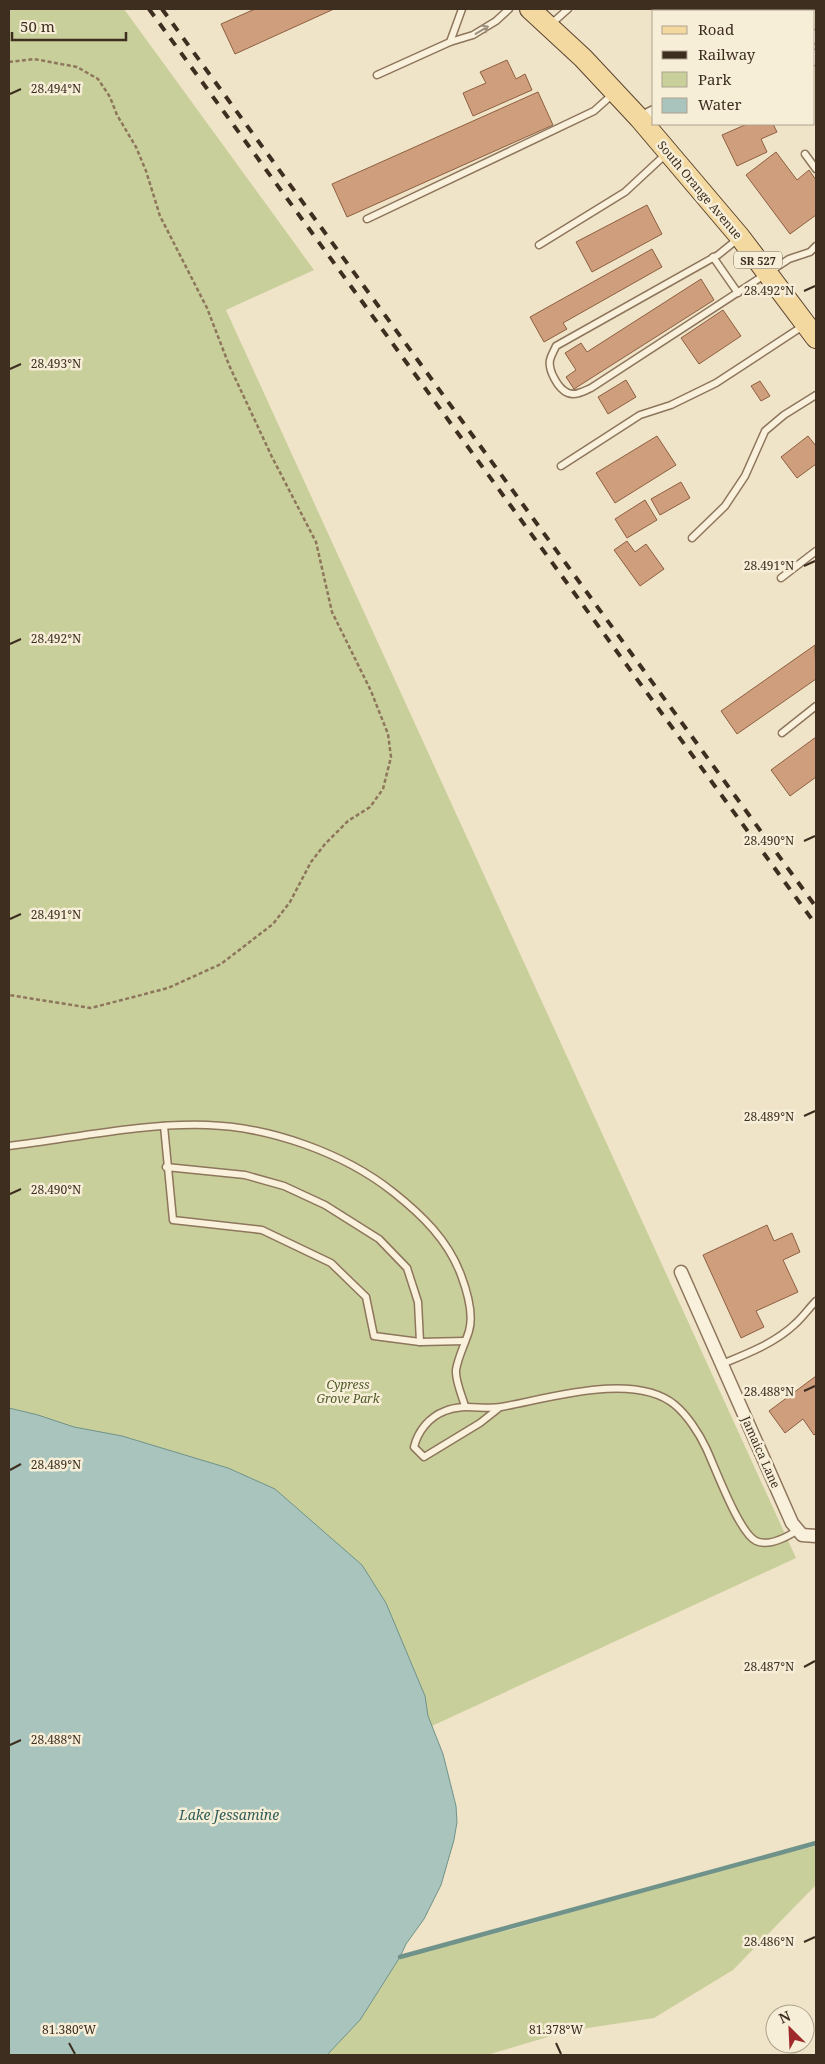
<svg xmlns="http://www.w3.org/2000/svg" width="825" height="2064" viewBox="0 0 825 2064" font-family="'Noto Serif',serif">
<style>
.green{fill:#c9cf9b}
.water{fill:#a9c4bc;stroke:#6f938a}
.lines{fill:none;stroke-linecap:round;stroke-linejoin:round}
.stream{stroke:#6f938a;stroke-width:4.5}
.building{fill:#cf9f7d;stroke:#8d5f41}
.lane-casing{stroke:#8d765c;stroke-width:9}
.street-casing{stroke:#8d765c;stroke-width:15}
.primary-casing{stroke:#5b4430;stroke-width:22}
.path{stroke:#8d765c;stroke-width:2.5;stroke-dasharray:4 2.5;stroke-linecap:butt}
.lane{stroke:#faf1dc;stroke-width:6}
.street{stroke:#faf1dc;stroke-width:12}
.primary{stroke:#f3d9a0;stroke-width:20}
.rail{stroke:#3d2e20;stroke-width:4;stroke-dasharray:9 9;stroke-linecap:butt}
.oneway{stroke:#9c907e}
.ticks{fill:none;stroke:#3d2e20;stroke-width:2}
.labels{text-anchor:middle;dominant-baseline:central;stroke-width:5;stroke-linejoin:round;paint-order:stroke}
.shield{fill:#f7eed8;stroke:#756857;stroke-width:1}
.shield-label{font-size:11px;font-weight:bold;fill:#3d2e20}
.street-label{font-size:12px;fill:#3d2e20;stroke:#f7eed8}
.park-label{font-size:12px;font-style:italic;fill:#4d5a26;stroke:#f7eed8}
.water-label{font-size:14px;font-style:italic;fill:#2f5d5a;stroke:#f7eed8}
.ticks-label{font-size:12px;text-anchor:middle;fill:#3d2e20;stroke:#f7eed8;stroke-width:5;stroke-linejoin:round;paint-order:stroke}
</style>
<rect width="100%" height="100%" fill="#f0e4c8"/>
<g class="green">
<path d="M9 9H124L314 270 226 310 796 1558 9 1921Z"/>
<path d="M816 1846V1885L733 1970 654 2018 568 2031 487 2055H327L360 2020 400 1957 509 1930 755 1860Z"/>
</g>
<path class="water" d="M9 1408 38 1415 74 1427 122 1436 228 1468 275 1489 362 1565 386 1603 425 1696 428 1716 443 1754 456 1806 457 1822 454 1840 441 1885 424 1919 406 1944 400 1957 360 2020 327 2055H9Z"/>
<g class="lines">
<path class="stream" d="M400 1957 816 1843"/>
</g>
<g class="building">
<path d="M255 9H334L235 54 221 24Z"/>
<path d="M507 60 516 79 525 74 532 90 473 116 463 93 486 83 480 72Z"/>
<path d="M538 92 553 125 347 217 332 184Z"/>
<path d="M747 124H773L777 132 761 139 767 152 737 166 722 135Z"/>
<path d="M776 152 797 180 809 170 816 180V215L790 234 746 175Z"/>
<path d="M647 205 662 234 592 272 576 242Z"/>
<path d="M652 249 662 267 563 323 567 329 544 342 530 317Z"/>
<path d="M701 279 714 300 574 389 566 377 576 370 565 353 581 343 587 352Z"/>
<path d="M723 310 741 336 699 364 681 338Z"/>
<path d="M626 380 636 397 608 414 598 397Z"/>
<path d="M760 381 770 396 761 401 751 386Z"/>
<path d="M657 436 676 465 615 503 596 473Z"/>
<path d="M808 436 816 446V464L797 478 781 457Z"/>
<path d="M681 482 690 498 660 515 651 499Z"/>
<path d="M645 500 657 520 627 538 615 519Z"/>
<path d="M627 541 635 552 646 544 664 569 640 586 614 550Z"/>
<path d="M815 645 816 679 737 734 721 711Z"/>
<path d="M816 737V777L790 796 771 770Z"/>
<path d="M767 1225 774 1241 792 1233 800 1252 783 1260 798 1292 756 1311 764 1327 741 1338 703 1255Z"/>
<path d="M816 1376V1433L814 1435 803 1419 785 1433 769 1411Z"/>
</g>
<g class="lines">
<g class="lane-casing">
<g id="lane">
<path d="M550 25 568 9"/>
<path d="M450 42 462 9"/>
<path d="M377 75 450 42 473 35 496 21 509 9"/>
<path d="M805 154 816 169"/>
<path d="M367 219 594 111 613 94"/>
<path d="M739 238 718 255 556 346C554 351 551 355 550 360 548 370 558 389 568 393 576 396 584 391 591 388L789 259 810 252 816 246"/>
<path d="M539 245 625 192 666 154"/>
<path d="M713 257 738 293"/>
<path d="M561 466 640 415 671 405 716 383 803 326"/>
<path d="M692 538 725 506 745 476 765 431 784 415 816 395"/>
<path d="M781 578 816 551"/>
<path d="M782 733 816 706"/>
<path d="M164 1126 173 1220 262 1230 331 1263 366 1297 374 1336 420 1342 465 1341"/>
<path d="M9 1146C75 1138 141 1123 207 1125 270 1127 344 1153 393 1192 422 1215 448 1240 461 1275 467 1291 474 1314 469 1331 465 1344 458 1357 456 1370 455 1380 462 1396 465 1406"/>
<path d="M166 1167 245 1175 284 1186 325 1205 379 1239 407 1268 418 1302 420 1342"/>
<path d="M722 1364C747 1354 775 1343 795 1324 803 1317 809 1308 816 1301"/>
<path d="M499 1408 480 1423 424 1457 414 1447C418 1431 429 1417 445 1411 463 1403 483 1410 501 1407 547 1399 634 1371 675 1405 687 1415 699 1433 706 1448 715 1467 739 1533 756 1541 769 1547 787 1537 798 1530"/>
</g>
</g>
<g class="street-casing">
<g id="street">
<path d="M814 37 816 36"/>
<path d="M814 56 816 59"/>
<path d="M640 119 654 112"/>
<path d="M681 1272 792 1523 802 1535 816 1536"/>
</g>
</g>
<g class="primary-casing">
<path id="primary" d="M530 9 583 58 640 119 740 237 816 338"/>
</g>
<path class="path" d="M9 62 34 59 77 67 98 79 110 97 117 115 136 147 146 171 160 216 207 308 229 365 272 457 316 542 332 612 371 691 388 734 391 757 383 789 370 807 348 821 325 844 311 862 290 902 273 924 221 964 168 988 91 1008 9 995"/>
<use href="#lane" class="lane"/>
<use href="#street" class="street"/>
<use href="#primary" class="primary"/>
<g class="rail">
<path d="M149 9 816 925"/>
<path d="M162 9 816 907"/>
</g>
</g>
<defs><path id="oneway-shaft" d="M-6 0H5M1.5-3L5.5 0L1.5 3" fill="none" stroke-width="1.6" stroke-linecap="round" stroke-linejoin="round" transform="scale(1.25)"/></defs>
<use class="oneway" href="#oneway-shaft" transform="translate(482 30) rotate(-31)"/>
<path class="ticks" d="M10 94 21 89M804 291 815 286M10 369 21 364M804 566 815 561M10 644 21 639M804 841 815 836M10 919 21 914M804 1116 815 1111M10 1194 21 1189M804 1391 815 1386M10 1470 21 1464M804 1667 815 1661M10 1745 21 1740M804 1942 815 1937M69 2043 75 2054M556 2043 561 2054"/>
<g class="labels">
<rect class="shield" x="734" y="251.5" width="48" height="17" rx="4"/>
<g class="shield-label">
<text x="758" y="260">SR 527</text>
</g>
<g class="street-label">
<text transform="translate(700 190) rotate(50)">South Orange Avenue</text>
<text transform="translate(761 1452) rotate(66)">Jamaica Lane</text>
</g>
<g class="park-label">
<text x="348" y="1384">Cypress<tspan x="348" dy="14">Grove Park</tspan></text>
</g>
<g class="water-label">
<text x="229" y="1814">Lake Jessamine</text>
</g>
</g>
<g class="ticks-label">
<text x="56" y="93">28.494°N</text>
<text x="769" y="295">28.492°N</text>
<text x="56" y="368">28.493°N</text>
<text x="769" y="570">28.491°N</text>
<text x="56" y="643">28.492°N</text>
<text x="769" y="845">28.490°N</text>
<text x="56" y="919">28.491°N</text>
<text x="769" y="1121">28.489°N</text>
<text x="56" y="1194">28.490°N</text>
<text x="769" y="1396">28.488°N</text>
<text x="56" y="1469">28.489°N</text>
<text x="769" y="1671">28.487°N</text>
<text x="56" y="1744">28.488°N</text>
<text x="769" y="1946">28.486°N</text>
<text x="69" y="2034">81.380°W</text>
<text x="556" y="2034">81.378°W</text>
</g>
<rect width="825" height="2064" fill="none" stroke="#3d2e20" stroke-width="20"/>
<rect x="652" y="10" width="162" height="115" fill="#f7eed8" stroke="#ada18e"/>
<rect x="662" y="26" width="25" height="8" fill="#f3d9a0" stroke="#ada18e"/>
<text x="698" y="35" font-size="15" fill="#3d2e20">Road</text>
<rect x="662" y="51" width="25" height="8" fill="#3d2e20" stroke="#ada18e"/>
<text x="698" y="60" font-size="15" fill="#3d2e20">Railway</text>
<rect x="662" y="72" width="25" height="15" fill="#c9cf9b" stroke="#ada18e"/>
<text x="698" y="85" font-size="15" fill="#3d2e20">Park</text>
<rect x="662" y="98" width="25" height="15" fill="#a9c4bc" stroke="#ada18e"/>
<text x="698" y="110" font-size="15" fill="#3d2e20">Water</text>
<g transform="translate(790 2029) rotate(336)"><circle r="24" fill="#f7eed8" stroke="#ada18e"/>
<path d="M0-4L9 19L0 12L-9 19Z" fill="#9e2a2b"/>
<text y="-8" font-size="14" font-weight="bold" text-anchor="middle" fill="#3d2e20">N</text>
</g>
<path d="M12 32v8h114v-8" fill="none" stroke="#3d2e20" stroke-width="2.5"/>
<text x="20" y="32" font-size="15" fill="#3d2e20" stroke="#f7eed8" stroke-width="4" paint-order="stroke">50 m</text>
</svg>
